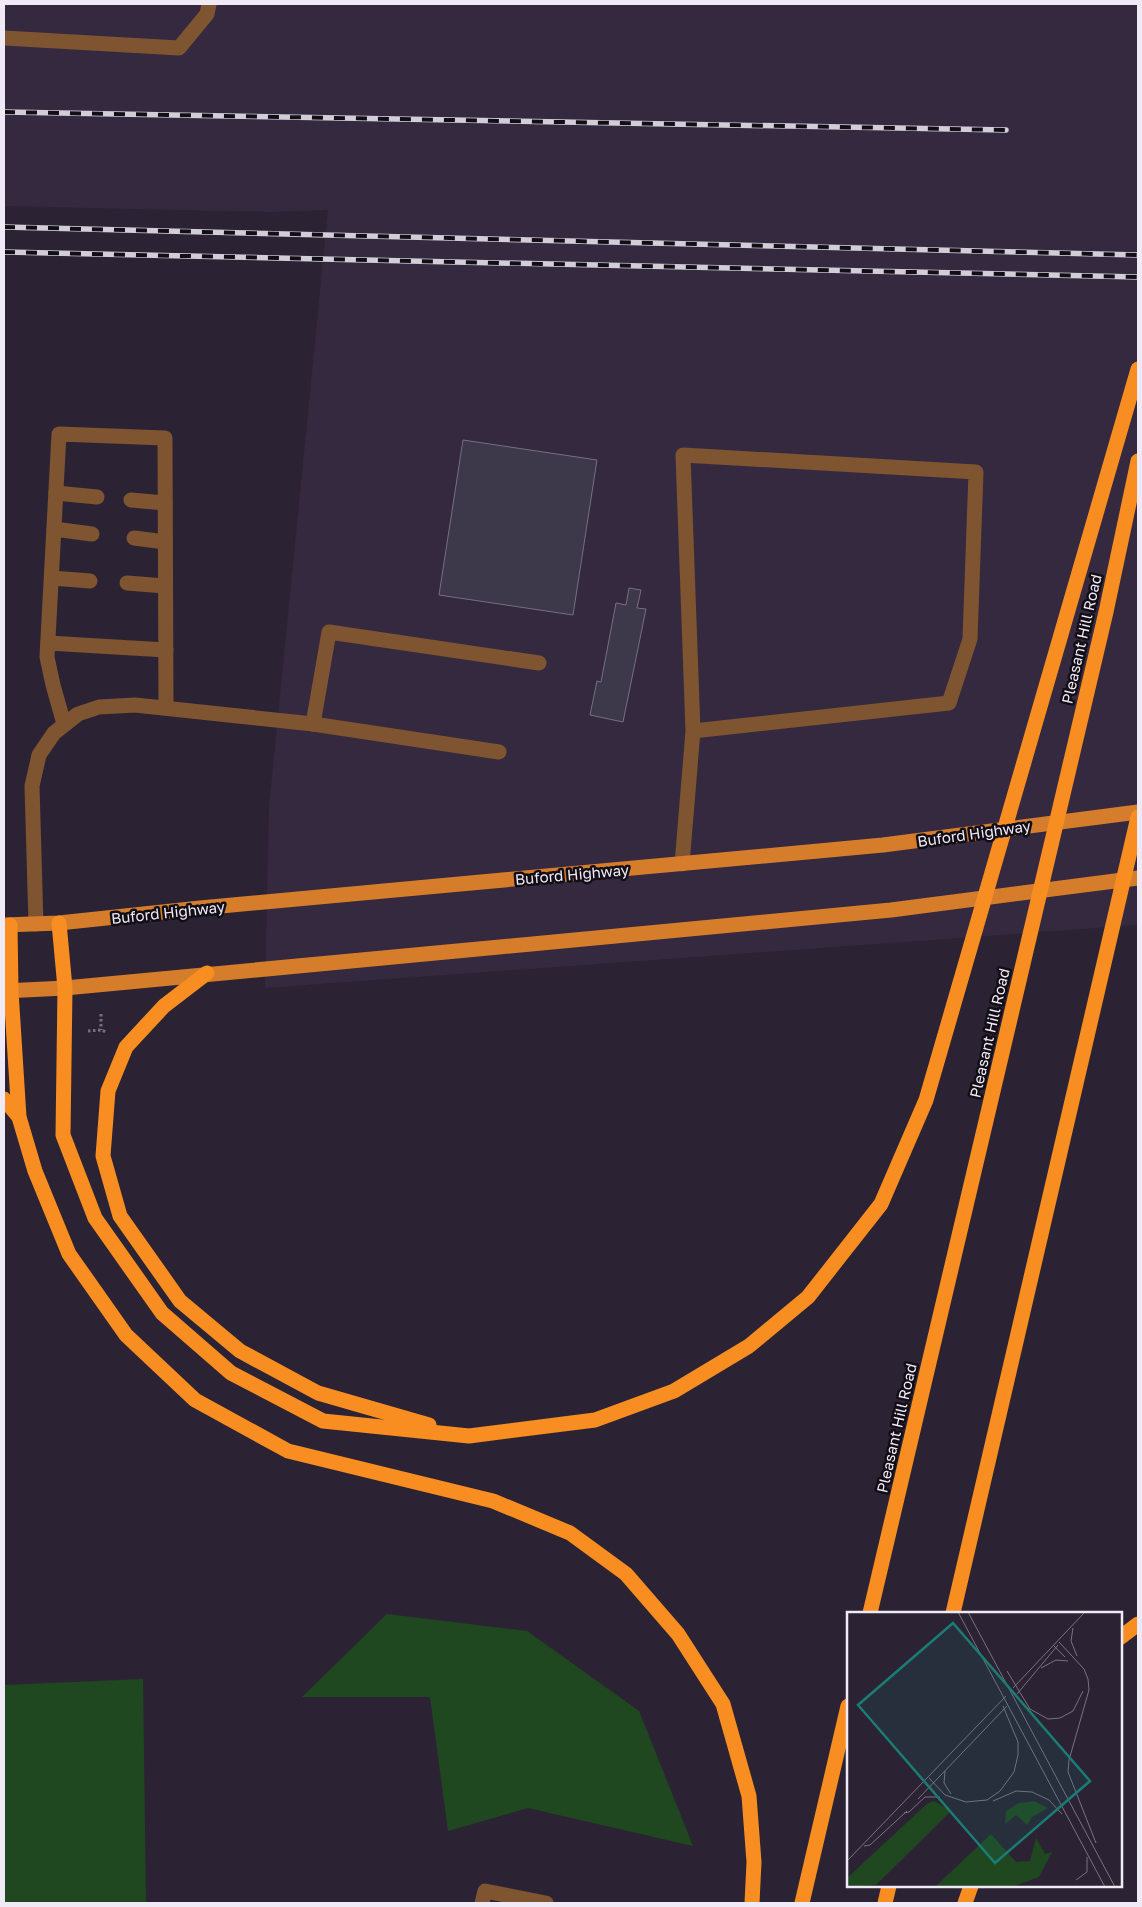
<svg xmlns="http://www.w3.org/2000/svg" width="1142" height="1907" viewBox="0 0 1142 1907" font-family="'Golos Text',sans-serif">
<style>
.built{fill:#34293f}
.green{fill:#204820}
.building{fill:#3d394b;stroke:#757085}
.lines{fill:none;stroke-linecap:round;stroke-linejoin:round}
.path{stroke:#77717f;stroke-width:3;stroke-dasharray:2.5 2.5;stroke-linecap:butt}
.lane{stroke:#7f5431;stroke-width:15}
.primary{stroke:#d67d2c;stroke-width:15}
.highway{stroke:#f88d22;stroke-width:15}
.rail-casing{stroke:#d3cdd9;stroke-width:5.5}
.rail{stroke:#120e15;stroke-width:4;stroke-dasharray:11;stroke-linecap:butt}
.labels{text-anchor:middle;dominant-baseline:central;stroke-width:5;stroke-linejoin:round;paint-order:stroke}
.street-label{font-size:15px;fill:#efeaf5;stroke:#120e15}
.inset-road{fill:none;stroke:#797381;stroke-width:1}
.view{fill:#1a7c75;fill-opacity:0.15;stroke:#1a7c75;stroke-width:2.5}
.inset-edge{fill:none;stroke:#efeaf5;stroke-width:2.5}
</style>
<rect width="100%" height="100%" fill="#2b2333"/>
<path class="built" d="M4 4H1138V925L265 988 269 807 328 210 272 212 4 206Z"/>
<g class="green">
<path d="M387 1614 527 1631 639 1711 693 1846 528 1808 448 1831 430 1697H302Z"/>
<path d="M143 1679 146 1903H4V1685Z"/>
</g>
<g class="building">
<path d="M463 440 597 460 573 615 439 595Z"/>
<path d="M629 588 641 590 637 608 646 609 623 722 590 715 597 681 601 682 616 603 626 605Z"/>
</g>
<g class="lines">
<g class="path">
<path d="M101 1014V1030"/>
<path d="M88 1031 101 1030 106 1032"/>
</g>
<g class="lane">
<path d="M4 38 179 48 207 14 209 4"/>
<path d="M56 493 97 497"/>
<path d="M131 500 165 503"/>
<path d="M54 529 92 534"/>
<path d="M134 538 165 542"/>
<path d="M52 578 90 581"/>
<path d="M127 583 165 586"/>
<path d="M48 643 166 650"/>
<path d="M64 724 53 685 47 657 59 434 165 438 166 708"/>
<path d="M313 724 329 632 539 663"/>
<path d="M682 864 693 731 949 703 970 639 976 472 683 455 693 731"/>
<path d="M36 924 32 786 39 755 54 733 78 714 99 707 135 705 313 724 499 752"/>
<path d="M482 1903 485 1891 546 1903"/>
</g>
<g class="primary">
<path d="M4 925 59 923 200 908 883 845 1138 812"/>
<path d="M4 991 65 988 891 910 1138 878"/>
</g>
<g class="highway">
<path d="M59 923 65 988 63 1135 95 1218 162 1313 231 1373 323 1421 469 1436 595 1420 674 1391 749 1346 808 1297 881 1204 926 1100 1138 369"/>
<path d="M10 925 11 991 19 1117 35 1171 69 1254 126 1335 195 1400 288 1451 493 1501 570 1533 626 1574 678 1634 723 1704 749 1796 754 1862 752 1903"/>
<path d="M207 973 164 1006 126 1047 108 1091 103 1156 120 1216 180 1301 240 1351 318 1393 429 1425"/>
<path d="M4 1099 19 1117"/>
<path d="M870 1613 1106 612 1138 461"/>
<path d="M953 1613 1138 817"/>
<path d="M1121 1637 1138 1624"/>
<path d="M802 1903 848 1706"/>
<path d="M885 1903 889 1886"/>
<path d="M965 1903 971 1886"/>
</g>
<g class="rail-casing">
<g id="rail">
<path d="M4 112 1006 130"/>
<path d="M4 227 1138 255"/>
<path d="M4 252 1138 277"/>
</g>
</g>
<use href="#rail" class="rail"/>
</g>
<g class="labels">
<g class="street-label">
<text transform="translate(1081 639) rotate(-77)">Pleasant Hill Road</text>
<text transform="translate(974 833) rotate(-8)">Buford Highway</text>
<text transform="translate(572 874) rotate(-5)">Buford Highway</text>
<text transform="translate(168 912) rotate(-6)">Buford Highway</text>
<text transform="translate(989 1033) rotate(-77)">Pleasant Hill Road</text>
<text transform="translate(896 1428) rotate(-77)">Pleasant Hill Road</text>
</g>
</g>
<g transform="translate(847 1612)">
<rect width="275" height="275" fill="#2b2333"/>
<path d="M87 189 104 199 29 273 0 275V266L81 191ZM187 189 201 196 185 205 180 213 169 203 158 212 159 199 172 191ZM144 222 169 250 183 249 189 226 198 242 205 240 192 265 165 275H88Z" fill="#204820"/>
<path class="inset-road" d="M111 0 258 275M121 0 268 275M226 16 224 29 230 44M212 30 237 57 241 67 242 78 222 148 221 160 249 231M206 33 218 45M194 56 209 48 221 49M160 59 183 97 201 107 213 106 226 99 236 79M166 76 238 0M170 82 211 33M98 159 97 171 104 182M82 166 98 183 119 190 140 188 153 179 167 160 171 143V130L156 94M71 187 160 94M146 189 169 179 185 180 202 188 215 202M57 201 62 200 78 185H93M17 234 23 233 60 199M0 249 159 84M229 268 240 260V245"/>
<path class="view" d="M106 11 243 169 148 251 11 93Z"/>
<rect width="275" height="275" class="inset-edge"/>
</g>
<rect width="1142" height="1907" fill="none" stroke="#efeaf5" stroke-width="10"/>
</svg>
